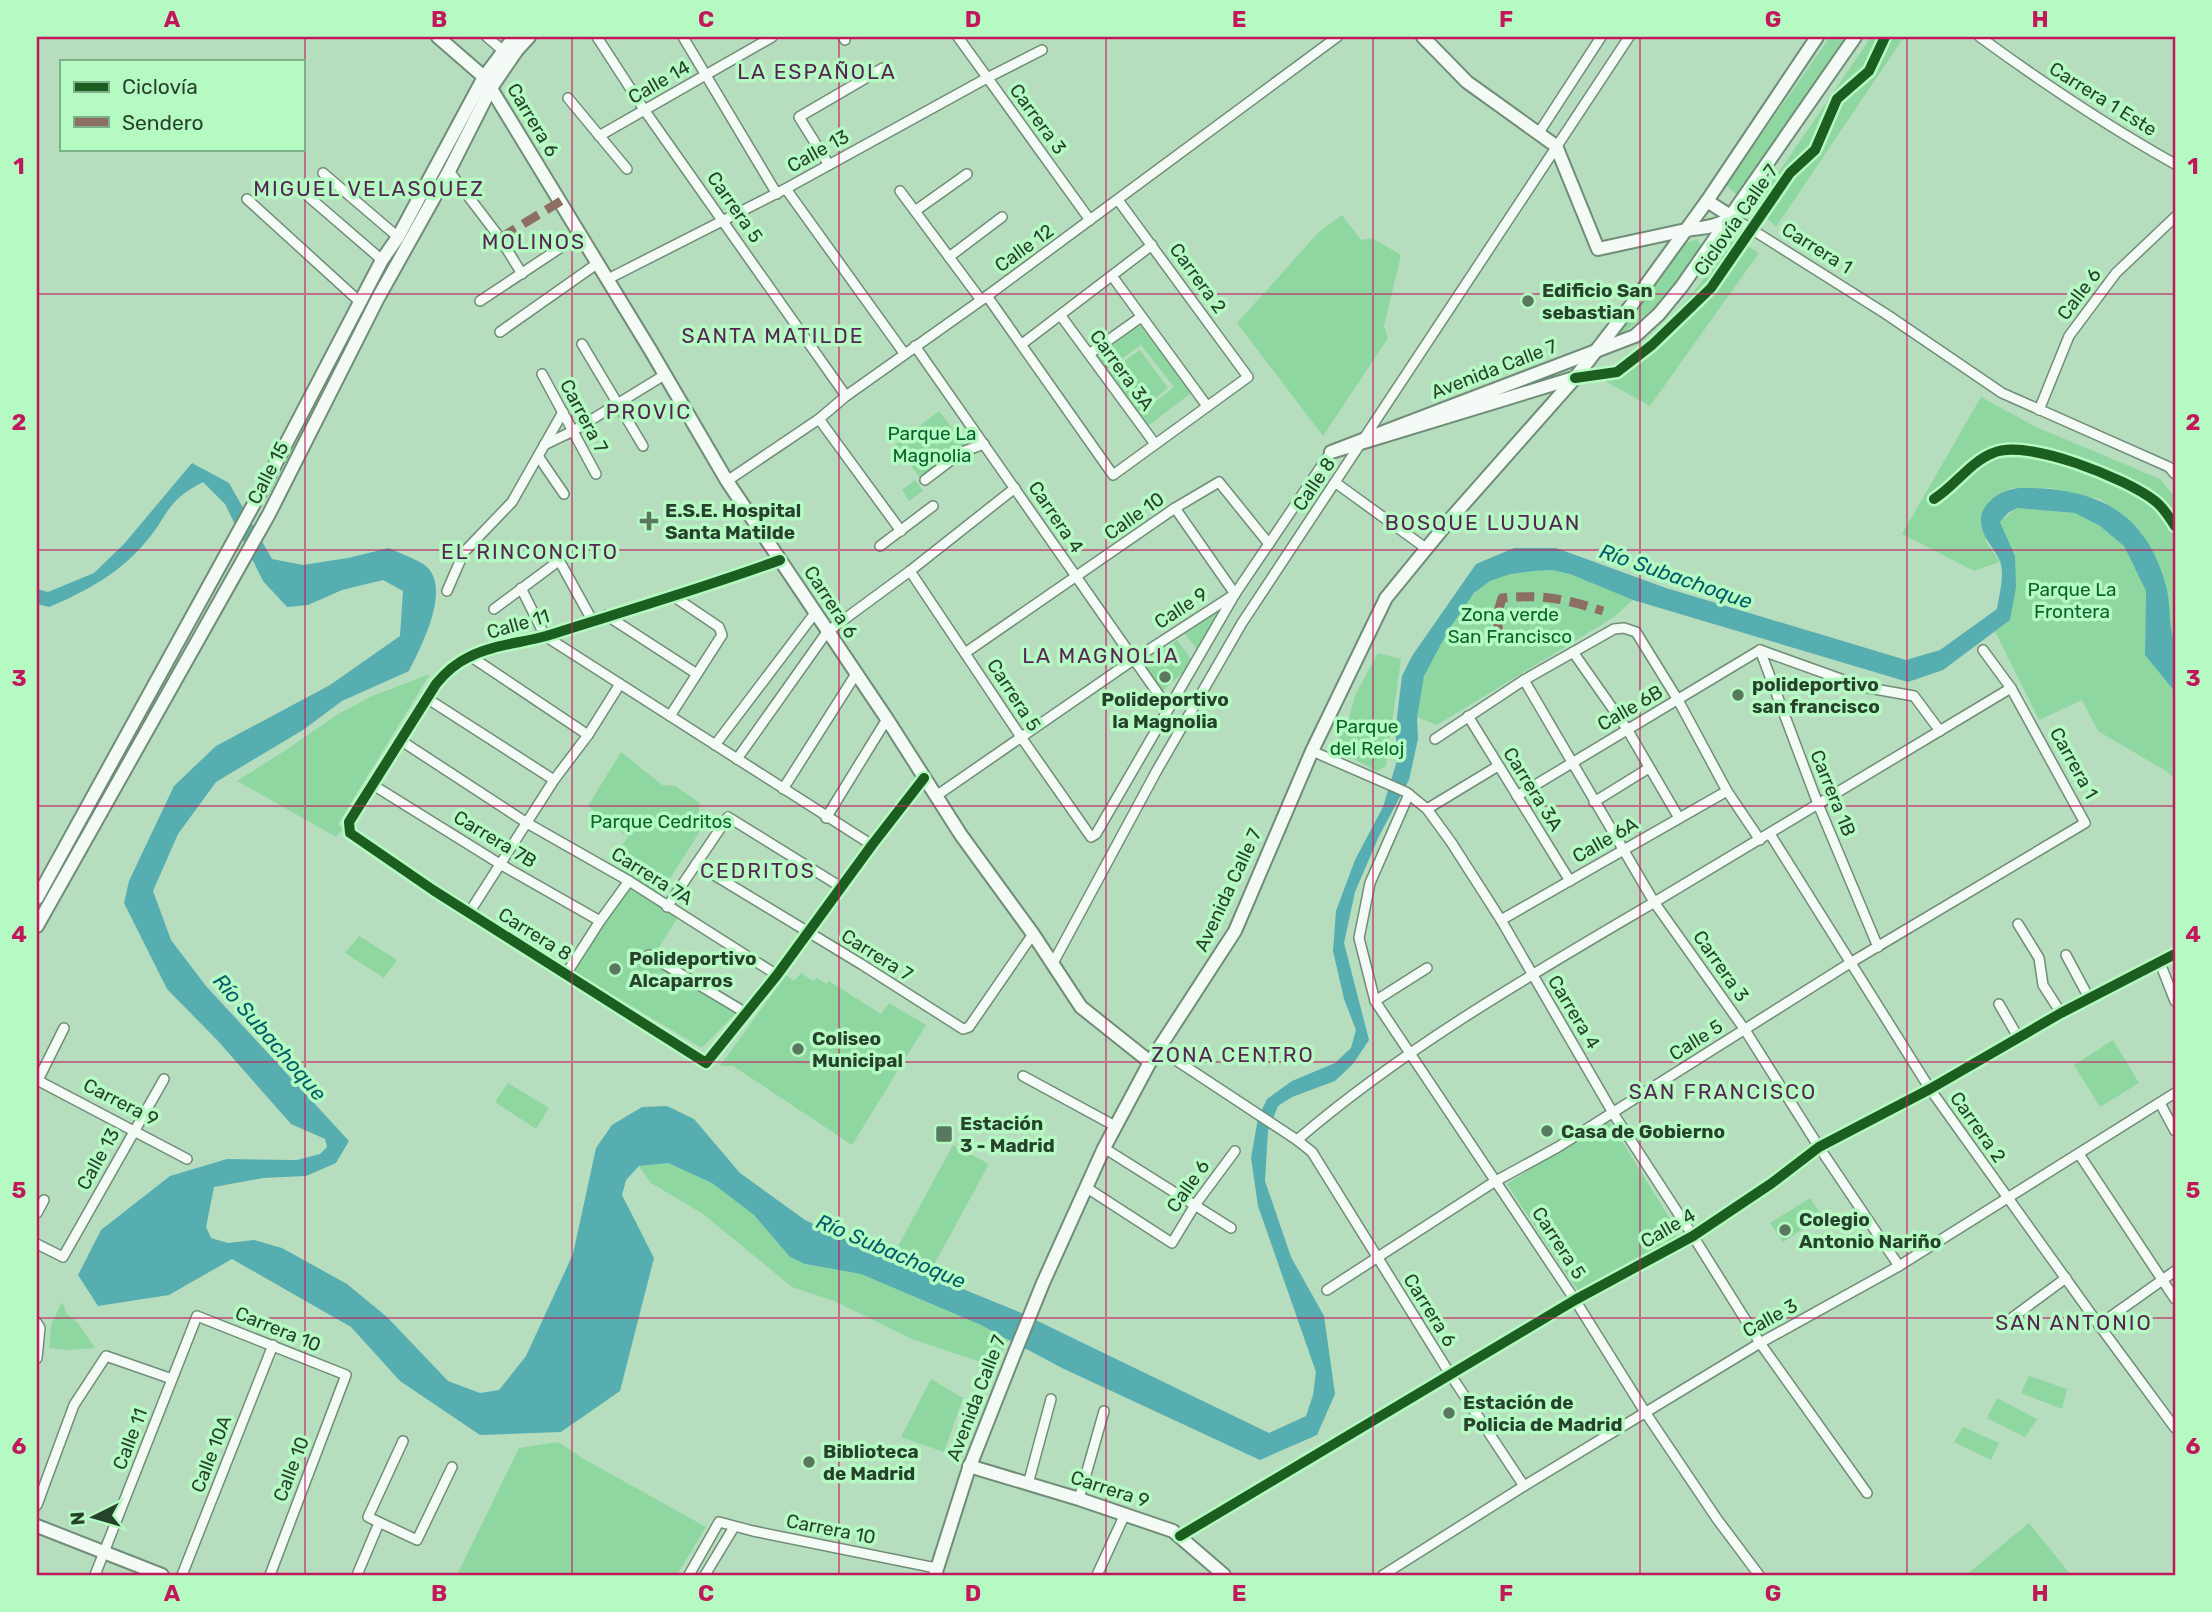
<svg xmlns="http://www.w3.org/2000/svg" width="2212" height="1612" viewBox="0 0 2212 1612" font-family="Rubik,sans-serif">
<style>
.green{fill:#8fd7a0}
.water{fill:#56aeb0}
.lines{fill:none;stroke-linecap:round;stroke-linejoin:round}
.street-casing{stroke:#708d77;stroke-width:12}
.secondary-casing{stroke:#708d77;stroke-width:16}
.street{stroke:#f4faf5;stroke-width:9}
.secondary{stroke:#f4faf5;stroke-width:12}
.quiet{stroke:#8d6e63;stroke-width:9;stroke-dasharray:18 9;stroke-linecap:butt}
.cycleway-casing{stroke:#b5fac2;stroke-width:15}
.cycleway{stroke:#1b5e20;stroke-width:10}
.grid{fill:none;stroke:#c2185b;stroke-width:2;stroke-opacity:0.55}
.poi-dot{fill:#59785f;stroke:#b5fac2;stroke-width:2.5}
.labels{text-anchor:middle;dominant-baseline:central;stroke-width:7;stroke-linejoin:round;paint-order:stroke}
.street-label{font-size:19px;fill:#27422c;stroke:#b5fac2}
.poi-label{font-size:19px;font-weight:bold;fill:#27422c;stroke:#b5fac2;text-anchor:start}
.park-label{font-size:19px;fill:#0b632d;stroke:#b5fac2}
.neighbourhood-label{font-size:21px;letter-spacing:2px;fill:#572554;stroke:#b5fac2}
.water-label{font-size:21px;font-style:italic;fill:#005e6a;stroke:#b5fac2}
.neatline{fill:none;stroke:#c2185b;stroke-width:2.5}
.grid-label{font-size:23px;text-anchor:middle;font-weight:bold;fill:#c2185b}
</style>
<rect width="100%" height="100%" fill="#b7ddbf"/>
<g class="green">
<path d="M1830 37H1846L1737 195 1726 185Z"/>
<path d="M1871 37H1904L1776 227 1755 207Z"/>
<path d="M1342 215 1361 240 1372 238 1401 255 1384 326 1388 338 1323 436 1237 323 1319 232Z"/>
<path d="M1734 238 1759 253 1650 406 1601 379 1602 374C1637 351 1668 323 1695 290 1708 273 1720 255 1734 238Z"/>
<path d="M1697 239 1701 246 1664 299 1609 345 1685 244Z"/>
<path d="M1140 325 1191 393 1148 426 1140 414 1174 387 1141 345 1106 370 1096 357Z"/>
<path d="M1140 350 1168 388 1138 412 1108 373Z"/>
<path d="M1981 397 2034 426 2160 479 2175 497V643L2142 533 2127 519 2100 499 2050 488H2011L1989 501 1986 542 2000 562 1974 571 1902 534Z"/>
<path d="M939 411 966 446 921 479 895 445Z"/>
<path d="M915 480 923 491 909 501 902 490Z"/>
<path d="M2017 508 2075 513 2100 526 2124 546 2146 591 2145 655 2175 692V780L2166 771 2098 731 2082 700 2039 720 1995 631 2010 620 2015 556 2000 522Z"/>
<path d="M1552 570 1570 574 1633 600 1614 617 1437 725 1417 717C1418 703 1420 688 1425 674 1436 646 1463 597 1489 582 1507 571 1532 571 1552 570Z"/>
<path d="M1218 612 1197 649 1184 633Z"/>
<path d="M1177 640 1194 663 1162 691 1145 664Z"/>
<path d="M1378 653 1401 659 1386 766 1377 771 1344 754 1338 736 1346 729 1355 695Z"/>
<path d="M430 674 338 824 343 829 336 837 237 781 286 750 338 714 372 696Z"/>
<path d="M621 752 662 785 675 786 700 803 699 811 709 817 660 894 655 897 618 872 629 858 619 851 628 837 588 806Z"/>
<path d="M629 884 678 917 653 957 738 1011 702 1048 571 970Z"/>
<path d="M359 936 397 960 384 978 345 953Z"/>
<path d="M801 973 813 981 817 978 826 984 829 981 881 1014 889 1003 926 1025 852 1145 733 1066H720L786 975 794 981Z"/>
<path d="M2113 1040 2139 1083 2100 1107 2074 1065Z"/>
<path d="M508 1083 549 1108 536 1129 495 1102Z"/>
<path d="M1609 1120 1675 1227 1676 1239 1578 1291 1507 1184Z"/>
<path d="M953 1145 989 1164 929 1274 891 1259Z"/>
<path d="M668 1163 712 1183 754 1215 790 1257 805 1264 861 1274 981 1325 1009 1339 995 1367 912 1339 834 1301 792 1287 703 1214 651 1183 639 1166Z"/>
<path d="M1810 1198 1822 1216 1783 1242 1770 1223Z"/>
<path d="M62 1302 67 1314 78 1323 95 1348 70 1350 49 1348 51 1325Z"/>
<path d="M2029 1376 2067 1389 2062 1409 2021 1393Z"/>
<path d="M931 1379 963 1398 944 1452 901 1437Z"/>
<path d="M1997 1398 2037 1419 2025 1437 1987 1418Z"/>
<path d="M1963 1427 1999 1443 1991 1460 1954 1442Z"/>
<path d="M558 1442 584 1459 706 1527 677 1575H457L519 1448Z"/>
<path d="M2029 1523 2071 1575H1966Z"/>
</g>
<path class="water" d="M192 463 229 483 272 559 303 565 348 558 389 548C399 553 422 561 428 568 450 592 421 646 409 671L342 701 303 730 216 782 178 834 153 891 171 940 206 986 349 1141 336 1163 306 1176 263 1178 214 1187 206 1227 211 1238 228 1243 254 1240 282 1248 347 1284 387 1317 448 1381 480 1393 499 1390 526 1356 573 1254 596 1148 612 1125 642 1107 667 1106 694 1119 740 1173 805 1220 877 1254 1019 1312 1269 1433 1306 1416 1313 1395 1316 1372 1258 1206 1251 1158 1258 1118 1267 1099 1292 1081 1335 1063 1351 1048 1356 1030 1344 999 1333 951 1336 911 1355 860 1383 807 1399 754 1395 733 1402 676 1412 656 1476 564 1514 548H1556L1666 588 1906 660 1940 650 1997 609C1999 595 2005 575 2000 561 1994 547 1980 536 1981 518 1983 500 2005 488 2021 488 2097 487 2148 512 2167 590 2171 608 2168 626 2175 643V692L2145 655 2146 591 2124 546 2100 526 2075 513 2017 508 2008 513 2000 522 2015 556 2016 587 2010 620 1943 670 1908 682 1633 600 1570 574 1552 570 1533 571 1510 574 1490 581 1474 593 1449 629 1424 676 1417 717 1418 739 1409 780 1379 836 1355 892 1344 943 1369 1040 1353 1064 1335 1081 1292 1097 1278 1106 1268 1131 1265 1181 1291 1257 1324 1316 1335 1394 1317 1435 1260 1460 1062 1368 981 1325 861 1274 805 1264 790 1257 754 1215 712 1183 668 1163 639 1166 626 1180 622 1195 654 1258 620 1391 561 1432 480 1435 400 1381 351 1327 232 1259 169 1295 98 1306 78 1275 101 1230 170 1176 227 1159 297 1160 320 1154 327 1147 325 1139 291 1124 218 1041 167 989 124 903 129 881 174 786 216 746 330 685 400 636 403 591 383 580 342 590 308 605 287 607 263 581 225 504 203 482C164 502 169 516 144 544 118 574 85 592 49 607L37 604V589L48 592 94 573 124 544Z"/>
<g class="lines">
<g class="street-casing">
<g id="street">
<path d="M487 37 507 54"/>
<path d="M597 37 645 111 846 396"/>
<path d="M683 37 777 194"/>
<path d="M843 37 845 40"/>
<path d="M958 37 1090 220"/>
<path d="M1980 37C2043 83 2107 126 2175 164"/>
<path d="M568 98 627 169"/>
<path d="M1538 134 1601 37"/>
<path d="M599 136 772 37"/>
<path d="M829 165 799 117 883 68"/>
<path d="M449 171 500 238 522 274"/>
<path d="M323 173 398 237"/>
<path d="M786 189 904 353"/>
<path d="M302 191 382 260"/>
<path d="M900 191 981 300"/>
<path d="M247 199 360 302"/>
<path d="M915 211 967 174"/>
<path d="M1732 217 1886 314 2002 393 2169 467 2175 474"/>
<path d="M949 257 1002 217"/>
<path d="M1112 276 1207 406"/>
<path d="M608 279 787 188 987 78 1042 50"/>
<path d="M987 296 1113 475 1248 377 1118 200"/>
<path d="M480 301 581 234"/>
<path d="M1061 316 1155 444"/>
<path d="M500 332 598 263"/>
<path d="M582 344 643 446"/>
<path d="M1022 344 1152 245"/>
<path d="M915 346 1168 708"/>
<path d="M1089 354 1141 317"/>
<path d="M542 374 596 474"/>
<path d="M2039 410 2069 336 2116 273 2175 217"/>
<path d="M819 419 901 531"/>
<path d="M544 445 573 431 666 374"/>
<path d="M538 456 564 494"/>
<path d="M925 480 962 452 984 444"/>
<path d="M727 481 819 419 846 396 987 296 1337 37"/>
<path d="M1336 483 1427 549"/>
<path d="M1175 508 1235 594"/>
<path d="M880 546 933 506"/>
<path d="M780 560C703 588 625 611 546 636 521 643 492 645 469 657 456 663 445 673 436 684L349 822 350 833 433 890 706 1063 777 975 872 845 924 778"/>
<path d="M910 571 1021 737 1091 837 1096 834 1235 594"/>
<path d="M521 588 545 636 872 845"/>
<path d="M447 591 464 552 512 502 563 412"/>
<path d="M494 609 556 563 560 562 592 620"/>
<path d="M606 615 697 674"/>
<path d="M1760 650 1818 804 1878 947"/>
<path d="M1760 650 1863 687 1914 696 1940 731"/>
<path d="M1573 652 1627 729 1679 818"/>
<path d="M965 653 1175 508 1219 482 1269 544"/>
<path d="M470 656 588 735"/>
<path d="M1524 680 1654 902 1745 1030 1819 1147 1899 1266"/>
<path d="M428 699 554 780"/>
<path d="M670 716 722 635 719 627 673 596"/>
<path d="M1468 716 1570 881"/>
<path d="M1435 739 1524 680 1614 629 1624 628 1636 632 1678 700 1727 791 1760 840"/>
<path d="M400 740 527 823 629 881 777 975"/>
<path d="M715 745 815 613"/>
<path d="M1312 751 1406 792 1427 809 1451 842 1501 920 1613 1113 1693 1236 1760 1343 1867 1493"/>
<path d="M737 759 827 632 910 571 1015 488"/>
<path d="M373 785 500 864 600 921"/>
<path d="M783 789 856 674"/>
<path d="M1409 794 1370 883 1359 938 1375 1001 1575 1300 1645 1412 1717 1519 1759 1575"/>
<path d="M936 796 1133 660 1235 594 1331 452"/>
<path d="M1517 796 1760 650"/>
<path d="M1594 802 1649 768"/>
<path d="M1427 809 1498 766"/>
<path d="M826 818 887 719"/>
<path d="M1770 834 1930 1089 2099 1325 2175 1428"/>
<path d="M696 864 861 964 963 1029 969 1027 1033 934"/>
<path d="M667 907 728 817 841 887"/>
<path d="M469 913 554 780 588 735 620 684"/>
<path d="M1501 920 1727 791"/>
<path d="M2018 924 2039 958 2043 985 2061 1013"/>
<path d="M649 955 746 1013"/>
<path d="M2066 955 2089 998"/>
<path d="M2160 963 2175 1001"/>
<path d="M1052 965 1156 772 1242 623 1629 37"/>
<path d="M566 974 600 921 629 881"/>
<path d="M1375 1001 1427 968"/>
<path d="M1999 1004 2018 1037"/>
<path d="M1159 1049 1297 1140 1312 1152 1450 1374 1524 1486"/>
<path d="M1023 1076 1115 1126"/>
<path d="M37 1080 187 1159"/>
<path d="M37 1082 64 1028"/>
<path d="M2160 1103 2175 1131"/>
<path d="M1297 1140C1405 1047 1531 975 1653 903 1773 832 1892 760 2011 688"/>
<path d="M1104 1148 1231 1228"/>
<path d="M2079 1154 2175 1299"/>
<path d="M1087 1188 1172 1243 1195 1205 1235 1151"/>
<path d="M37 1213 44 1200"/>
<path d="M37 1244 63 1257 164 1079"/>
<path d="M1327 1290 1494 1182 1558 1147 1850 963 2085 823 2011 688 1983 650"/>
<path d="M2013 1317 2066 1278"/>
<path d="M37 1323 40 1328 37 1358"/>
<path d="M2099 1325 2175 1271"/>
<path d="M403 1441 368 1517 417 1540 452 1467"/>
<path d="M1028 1484 1051 1399"/>
<path d="M1079 1499 1104 1411"/>
<path d="M37 1505 74 1405 106 1356 172 1379"/>
<path d="M1180 1536 1575 1300 1693 1236 1772 1183 1819 1147 1930 1089 2061 1013 2175 954"/>
<path d="M95 1575 197 1316 346 1375 270 1575"/>
<path d="M182 1575 273 1345"/>
<path d="M357 1575 379 1523"/>
<path d="M689 1575 719 1522 753 1531 936 1568"/>
<path d="M705 1575 734 1527"/>
<path d="M1097 1575 1125 1514"/>
<path d="M1383 1575 1524 1486 1760 1343 1899 1266 2175 1093"/>
</g>
</g>
<g class="secondary-casing">
<g id="secondary">
<path d="M438 37 484 77 651 351 727 481 887 719 961 835 1033 934 1081 1007 1150 1062"/>
<path d="M1423 37 1467 82 1556 146 1598 249C1626 243 1653 237 1681 231 1701 227 1711 229 1729 219"/>
<path d="M1707 201 1732 217"/>
<path d="M1574 378 1331 452 1635 336 1659 314 1682 286 1855 37"/>
<path d="M37 898 266 482 382 260 398 237 484 77 514 37"/>
<path d="M37 926 269 514 378 298 449 171 491 88 517 50 529 37"/>
<path d="M969 1466 1079 1499 1173 1531 1224 1575"/>
<path d="M37 1526 162 1575"/>
<path d="M935 1575 968 1471 1013 1357 1043 1283 1104 1148 1150 1062 1235 931 1312 751 1386 598 1453 516 1575 378 1633 303 1707 201 1817 37"/>
</g>
</g>
<use href="#street" class="street"/>
<use href="#secondary" class="secondary"/>
<g class="quiet">
<path d="M500 238 561 201"/>
<path d="M1499 637 1497 615 1502 598C1542 594 1566 599 1603 611"/>
</g>
<g class="cycleway-casing">
<g id="cycleway">
<path d="M1575 378 1617 372 1652 345 1711 288 1790 173 1815 150 1837 99 1869 71 1885 37"/>
<path d="M1934 499C1955 486 1970 462 1993 453 2027 438 2127 479 2155 501 2163 507 2170 518 2175 526"/>
<path d="M780 560C703 588 625 611 546 636 521 643 492 645 469 657 456 663 445 673 436 684L349 822 350 833 433 890 706 1063 777 975 872 845 924 778"/>
<path d="M1180 1536 1575 1300 1693 1236 1772 1183 1819 1147 1930 1089 2061 1013 2175 954"/>
</g>
</g>
<use href="#cycleway" class="cycleway"/>
</g>
<path class="grid" d="M305 37V1575M572 37V1575M839 37V1575M1106 37V1575M1373 37V1575M1640 37V1575M1907 37V1575M37 294H2175M37 550H2175M37 806H2175M37 1062H2175M37 1318H2175"/>
<g class="poi-dot">
<circle cx="1528" cy="301" r="7"/>
<path d="M645.5 510.5h7v7h7v7h-7v7h-7v-7h-7v-7h7z"/>
<circle cx="1165" cy="677" r="7"/>
<circle cx="1738" cy="695" r="7"/>
<circle cx="615" cy="969" r="7"/>
<circle cx="798" cy="1049" r="7"/>
<circle cx="1547" cy="1131" r="7"/>
<rect x="935" y="1125" width="18" height="18" rx="3.5"/>
<circle cx="1785" cy="1230" r="7"/>
<circle cx="1449" cy="1413" r="7"/>
<circle cx="809" cy="1462" r="7"/>
</g>
<g class="labels">
<g class="street-label">
<text transform="translate(659 82) rotate(-30)">Calle 14</text>
<text transform="translate(2103 99) rotate(32)">Carrera 1 Este</text>
<text transform="translate(1038 119) rotate(54)">Carrera 3</text>
<text transform="translate(533 120) rotate(59)">Carrera 6</text>
<text transform="translate(818 151) rotate(-29)">Calle 13</text>
<text transform="translate(735 207) rotate(55)">Carrera 5</text>
<text transform="translate(1736 220) rotate(-55)">Ciclovía Calle 7</text>
<text transform="translate(1024 248) rotate(-36)">Calle 12</text>
<text transform="translate(1817 248) rotate(32)">Carrera 1</text>
<text transform="translate(1198 278) rotate(54)">Carrera 2</text>
<text transform="translate(2079 294) rotate(-53)">Calle 6</text>
<text transform="translate(1494 369) rotate(-21)">Avenida Calle 7</text>
<text transform="translate(1122 370) rotate(54)">Carrera 3A</text>
<text transform="translate(584 416) rotate(62)">Carrera 7</text>
<text transform="translate(268 473) rotate(-63)">Calle 15</text>
<text transform="translate(1314 484) rotate(-56)">Calle 8</text>
<text transform="translate(1134 516) rotate(-35)">Calle 10</text>
<text transform="translate(1056 517) rotate(56)">Carrera 4</text>
<text transform="translate(831 602) rotate(57)">Carrera 6</text>
<text transform="translate(1181 608) rotate(-33)">Calle 9</text>
<text transform="translate(518 624) rotate(-16)">Calle 11</text>
<text transform="translate(1014 695) rotate(57)">Carrera 5</text>
<text transform="translate(1630 708) rotate(-30)">Calle 6B</text>
<text transform="translate(2074 763) rotate(61)">Carrera 1</text>
<text transform="translate(1533 789) rotate(58)">Carrera 3A</text>
<text transform="translate(1833 793) rotate(68)">Carrera 1B</text>
<text transform="translate(495 839) rotate(31)">Carrera 7B</text>
<text transform="translate(1605 840) rotate(-30)">Calle 6A</text>
<text transform="translate(652 876) rotate(32)">Carrera 7A</text>
<text transform="translate(1228 890) rotate(-65)">Avenida Calle 7</text>
<text transform="translate(535 934) rotate(32)">Carrera 8</text>
<text transform="translate(877 955) rotate(32)">Carrera 7</text>
<text transform="translate(1721 966) rotate(55)">Carrera 3</text>
<text transform="translate(1574 1012) rotate(59)">Carrera 4</text>
<text transform="translate(1696 1040) rotate(-32)">Calle 5</text>
<text transform="translate(121 1102) rotate(27)">Carrera 9</text>
<text transform="translate(1978 1127) rotate(55)">Carrera 2</text>
<text transform="translate(98 1159) rotate(-61)">Calle 13</text>
<text transform="translate(1188 1186) rotate(-55)">Calle 6</text>
<text transform="translate(1668 1228) rotate(-30)">Calle 4</text>
<text transform="translate(1559 1243) rotate(57)">Carrera 5</text>
<text transform="translate(1430 1310) rotate(58)">Carrera 6</text>
<text transform="translate(1770 1318) rotate(-29)">Calle 3</text>
<text transform="translate(278 1329) rotate(22)">Carrera 10</text>
<text transform="translate(976 1398) rotate(-69)">Avenida Calle 7</text>
<text transform="translate(130 1439) rotate(-69)">Calle 11</text>
<text transform="translate(211 1454) rotate(-69)">Calle 10A</text>
<text transform="translate(291 1469) rotate(-69)">Calle 10</text>
<text transform="translate(1110 1489) rotate(18)">Carrera 9</text>
<text transform="translate(831 1529) rotate(11)">Carrera 10</text>
</g>
<g class="poi-label">
<text x="1542" y="290">Edificio San<tspan x="1542" dy="22">sebastian</tspan></text>
<text x="665" y="510">E.S.E. Hospital<tspan x="665" dy="22">Santa Matilde</tspan></text>
<text x="1752" y="684">polideportivo<tspan x="1752" dy="22">san francisco</tspan></text>
<text x="1165" y="699" text-anchor="middle">Polideportivo<tspan x="1165" dy="22">la Magnolia</tspan></text>
<text x="629" y="958">Polideportivo<tspan x="629" dy="22">Alcaparros</tspan></text>
<text x="812" y="1038">Coliseo<tspan x="812" dy="22">Municipal</tspan></text>
<text x="960" y="1123">Estación<tspan x="960" dy="22">3 - Madrid</tspan></text>
<text x="1561" y="1131">Casa de Gobierno</text>
<text x="1799" y="1219">Colegio<tspan x="1799" dy="22">Antonio Nariño</tspan></text>
<text x="1463" y="1402">Estación de<tspan x="1463" dy="22">Policia de Madrid</tspan></text>
<text x="823" y="1451">Biblioteca<tspan x="823" dy="22">de Madrid</tspan></text>
</g>
<g class="park-label">
<text x="932" y="433">Parque La<tspan x="932" dy="22">Magnolia</tspan></text>
<text x="2072" y="589">Parque La<tspan x="2072" dy="22">Frontera</tspan></text>
<text x="1510" y="614">Zona verde<tspan x="1510" dy="22">San Francisco</tspan></text>
<text x="1367" y="726">Parque<tspan x="1367" dy="22">del Reloj</tspan></text>
<text x="661" y="821">Parque Cedritos</text>
</g>
<g class="neighbourhood-label">
<text x="817" y="71">LA ESPAÑOLA</text>
<text x="369" y="188">MIGUEL VELASQUEZ</text>
<text x="534" y="241">MOLINOS</text>
<text x="773" y="335">SANTA MATILDE</text>
<text x="649" y="411">PROVIC</text>
<text x="1483" y="522">BOSQUE LUJUAN</text>
<text x="530" y="551">EL RINCONCITO</text>
<text x="1101" y="655">LA MAGNOLIA</text>
<text x="758" y="870">CEDRITOS</text>
<text x="1233" y="1054">ZONA CENTRO</text>
<text x="1723" y="1091">SAN FRANCISCO</text>
<text x="2074" y="1322">SAN ANTONIO</text>
</g>
<g class="water-label">
<text transform="translate(1676 576) rotate(19)">Río Subachoque</text>
<text transform="translate(270 1037) rotate(49)">Río Subachoque</text>
<text transform="translate(891 1251) rotate(23)">Río Subachoque</text>
</g>
</g>
<rect width="2212" height="1612" fill="none" stroke="#b5fac2" stroke-width="77"/>
<rect x="60" y="60" width="245" height="91" fill="#b5fac2" stroke="#7cb086" stroke-width="2"/>
<rect x="74" y="82" width="35" height="10" fill="#1b5e20" stroke="#7cb086" stroke-width="2"/>
<text x="122" y="94" font-size="21" fill="#27422c">Ciclovía</text>
<rect x="74" y="117" width="35" height="10" fill="#8d6e63" stroke="#7cb086" stroke-width="2"/>
<text x="122" y="130" font-size="21" fill="#27422c">Sendero</text>
<g transform="translate(94 1517) rotate(265)" stroke="#b5fac2" stroke-width="5" paint-order="stroke">
<path d="M0-5L12 26L0 18L-12 26Z" fill="#27422c"/>
<text y="-10" font-size="19" font-weight="bold" text-anchor="middle" fill="#27422c">N</text>
</g>
<rect x="38" y="38" width="2136" height="1536" class="neatline"/>
<g class="grid-label">
<text x="172" y="27">A</text>
<text x="439" y="27">B</text>
<text x="706" y="27">C</text>
<text x="973" y="27">D</text>
<text x="1239" y="27">E</text>
<text x="1506" y="27">F</text>
<text x="1773" y="27">G</text>
<text x="2040" y="27">H</text>
<text x="19" y="174">1</text>
<text x="2193" y="174">1</text>
<text x="19" y="430">2</text>
<text x="2193" y="430">2</text>
<text x="19" y="686">3</text>
<text x="2193" y="686">3</text>
<text x="19" y="942">4</text>
<text x="2193" y="942">4</text>
<text x="19" y="1198">5</text>
<text x="2193" y="1198">5</text>
<text x="19" y="1454">6</text>
<text x="2193" y="1454">6</text>
<text x="172" y="1601">A</text>
<text x="439" y="1601">B</text>
<text x="706" y="1601">C</text>
<text x="973" y="1601">D</text>
<text x="1239" y="1601">E</text>
<text x="1506" y="1601">F</text>
<text x="1773" y="1601">G</text>
<text x="2040" y="1601">H</text>
</g>
</svg>
